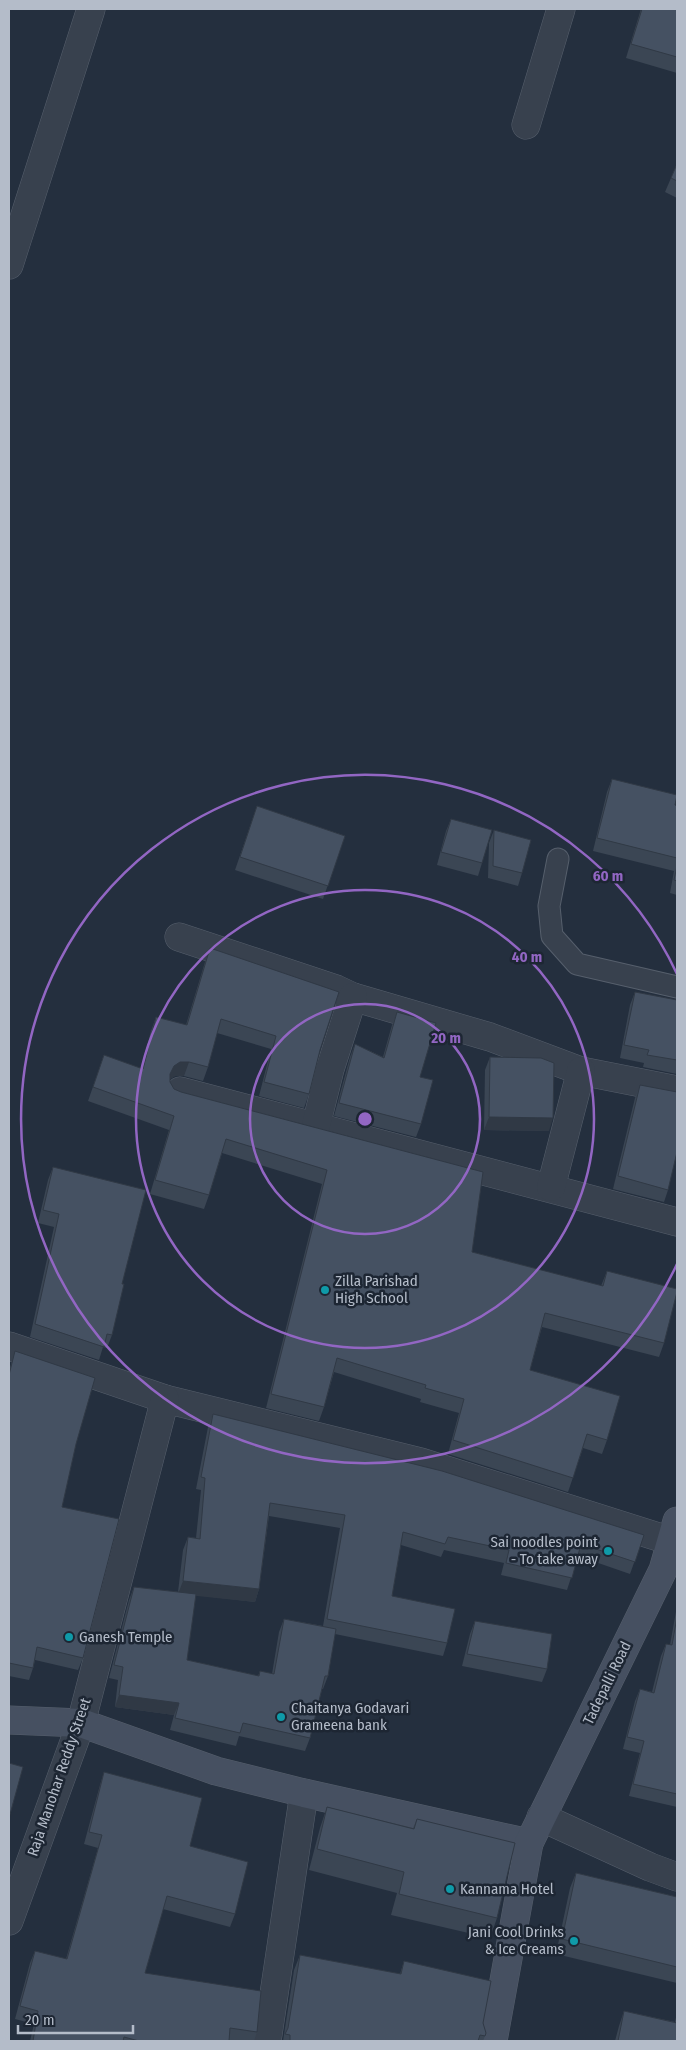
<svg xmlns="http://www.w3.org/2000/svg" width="686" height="2050" viewBox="0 0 686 2050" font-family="'Fira Sans Condensed',sans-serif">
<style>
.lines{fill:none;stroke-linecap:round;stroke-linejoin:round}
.lane-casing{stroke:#565f6c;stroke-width:23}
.street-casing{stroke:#565f6c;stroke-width:29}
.secondary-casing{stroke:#565f6c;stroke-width:29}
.lane{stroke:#38414e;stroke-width:21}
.street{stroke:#38414e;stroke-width:28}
.secondary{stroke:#465061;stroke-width:28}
.wall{fill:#3b4654;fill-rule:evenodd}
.shaded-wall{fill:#303945}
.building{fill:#455162;stroke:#303945}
.ring{fill:none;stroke:#9266c3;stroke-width:2.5}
.culture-dot{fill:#0f9aa8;stroke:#1d2633;stroke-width:2}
.labels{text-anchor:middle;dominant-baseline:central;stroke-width:5;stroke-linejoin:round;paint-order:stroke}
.poi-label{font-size:15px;fill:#b4bcc9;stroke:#1d2633;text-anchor:start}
.street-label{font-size:15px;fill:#b4bcc9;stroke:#1d2633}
.centre{fill:#9266c3;stroke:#1d2633;stroke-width:2.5}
.ring-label{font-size:15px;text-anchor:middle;font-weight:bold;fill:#9266c3;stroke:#1d2633;stroke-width:5;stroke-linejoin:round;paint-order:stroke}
</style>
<rect width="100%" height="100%" fill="#242f3e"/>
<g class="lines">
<g class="lane-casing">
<path id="lane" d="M558 859 549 906 552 936 577 964 677 987"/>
</g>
<g class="street-casing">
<g id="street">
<path d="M526 125 561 9"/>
<path d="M9 265 91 9"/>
<path d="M179 937 336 989 353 997 490 1037 581 1071 677 1090"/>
<path d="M180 1091 677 1222"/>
<path d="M316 1125 330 1069 353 997"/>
<path d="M551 1187 581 1071"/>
<path d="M9 1346 165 1399 421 1462 671 1541"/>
<path d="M541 1817 650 1867 677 1877"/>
<path d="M9 1921 81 1723 165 1399"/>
<path d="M267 2041 304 1793"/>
</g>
</g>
<g class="secondary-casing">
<g id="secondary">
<path d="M9 1720 81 1723 216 1771 304 1793 529 1843"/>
<path d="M493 2041 529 1843 663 1570 677 1521"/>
</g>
</g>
<use href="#lane" class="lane"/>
<use href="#street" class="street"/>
<use href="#secondary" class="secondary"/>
</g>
<g class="wall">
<path d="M641 9H677V73L626 58Z"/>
<path d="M677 164V198L665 192Z"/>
<path d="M612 779 677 806V895L670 893 674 871 593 851 607 792Z"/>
<path d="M257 806 345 836 323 899 235 870Z"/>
<path d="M451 819 482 863 478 876 437 865 446 831Z"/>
<path d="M494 830 522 873 518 886 488 878 489 843Z"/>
<path d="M210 948 320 1050 309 1094 304 1108 259 1096 271 1049 217 1033 208 1067 203 1081 184 1076H175L170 1079V1082L174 1089 181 1092 483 1172 472 1252 601 1286 607 1271 664 1343 659 1357 542 1327 530 1370 607 1440 602 1454 583 1448 568 1492 448 1454 459 1413 420 1402 421 1399 334 1372 324 1407 319 1421 266 1408 322 1184 222 1153 209 1195 204 1209 150 1194 169 1130 88 1101 104 1055 141 1069 151 1031 156 1017 186 1025 205 962Z"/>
<path d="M635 992 677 1000V1074L643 1067 644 1063 620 1058 630 1005Z"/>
<path d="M397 1012 420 1077 421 1124 416 1137 334 1116 350 1057 355 1044 383 1057 392 1025Z"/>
<path d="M490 1057 549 1131 484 1130 485 1070Z"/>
<path d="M640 1085 668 1190 664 1202 613 1189 635 1098Z"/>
<path d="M53 1167 122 1284 112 1335 107 1348 103 1347 99 1360 30 1337 54 1227 38 1223 48 1180Z"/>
<path d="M15 1351 76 1444 62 1507 83 1658 78 1670 35 1660 33 1668 29 1680 9 1676V1371Z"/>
<path d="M213 1414 644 1535 630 1574 578 1556 567 1590 501 1575 504 1563 444 1550 441 1557 401 1545 392 1596 447 1643 443 1656 335 1634 328 1676 323 1689H322L310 1738 305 1751 239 1736 236 1746 170 1730 174 1715 115 1707 118 1680 109 1678 129 1600 134 1587 178 1592 183 1550 188 1537 196 1538 201 1490 196 1489 208 1427ZM269 1516 340 1528 323 1626 284 1619 279 1632 272 1674 260 1671 258 1676 187 1660 195 1595 255 1602 259 1589Z"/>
<path d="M677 1606V1807L629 1796 640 1753 623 1749 635 1701 640 1689 652 1692 661 1656 666 1644 670 1645Z"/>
<path d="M475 1621 547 1669 542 1682 462 1666 470 1634Z"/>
<path d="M104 1772 190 1846 235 1914 230 1927 163 1909 145 1973 257 2032 254 2041H30L34 2024 15 2019 30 1963 35 1951 66 1959 98 1848 84 1844 100 1785Z"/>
<path d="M327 1807 413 1828 417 1819 497 1918 490 1938 391 1915 397 1893 309 1870 320 1828Z"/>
<path d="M576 1873 677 1897V1983L556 1954 570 1888Z"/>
<path d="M300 1955 400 1974 404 1961 483 2023 486 2033 483 2041H283L294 1970Z"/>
<path d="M624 2011 675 2022 677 2013V2041H615L619 2026Z"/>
</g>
<g class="shaded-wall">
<path d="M180 1062H189L184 1076H175L169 1080 170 1074 174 1066Z"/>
<path d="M489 1117 553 1118 549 1131 484 1130Z"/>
<path d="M183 1581 259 1589 255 1602 178 1594Z"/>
<path d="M119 1695 179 1703 174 1715 115 1707Z"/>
</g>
<g class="building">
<path d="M642 9H677V57L631 44Z"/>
<path d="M677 164V181L671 178Z"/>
<path d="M612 779 677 795 675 805 677 806V858L597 838Z"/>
<path d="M257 806 345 836 328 886 240 857Z"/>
<path d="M451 819 492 830 482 863 441 852Z"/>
<path d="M494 830 531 840 522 873 493 866Z"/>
<path d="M677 866V881L674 880Z"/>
<path d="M210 948 339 992 320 1050 309 1094 264 1082 276 1036 221 1019 208 1067 189 1062H180L174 1066 170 1074V1082L174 1089 181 1092 483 1172 472 1252 603 1286 607 1271 677 1289V1292L664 1343 545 1313 530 1370 620 1396 607 1440 587 1434 573 1478 453 1440 464 1399 425 1388 426 1385 337 1358 324 1407 271 1394 327 1170 226 1139 209 1195 155 1180 174 1116 93 1087 104 1055 143 1069 156 1017 187 1025Z"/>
<path d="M635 992 677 1000V1060L647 1055 649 1050 624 1045Z"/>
<path d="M397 1012 436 1023 420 1077 433 1080 421 1124 339 1103 355 1044 384 1058Z"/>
<path d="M490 1057 541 1058 554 1063 553 1118 489 1117Z"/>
<path d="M640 1085 677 1092V1152L668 1190 618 1176Z"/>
<path d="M53 1167 146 1190 122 1284H124L112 1335 107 1334 104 1347 35 1324 59 1214 43 1210Z"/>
<path d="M15 1351 95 1378 76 1444 62 1507 119 1519 83 1658 37 1647 33 1668 9 1663V1375Z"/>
<path d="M213 1414 442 1471 644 1535 635 1562 581 1544 572 1578 506 1563 509 1550 448 1537 445 1544 403 1532 392 1596 455 1609 447 1643 327 1619 345 1515 270 1503 259 1589 183 1581 188 1537 200 1539 205 1478 201 1477Z"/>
<path d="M134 1587 196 1594 187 1660 259 1676 260 1671 274 1674 284 1619 336 1629 328 1676H325L310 1738 243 1723 240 1733 175 1718 179 1703 119 1695 123 1667 114 1665Z"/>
<path d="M677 1617V1794L633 1784 644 1741 627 1737 640 1689 654 1693 666 1644 672 1645Z"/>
<path d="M475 1621 552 1634 547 1669 467 1654Z"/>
<path d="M9 1763 23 1767 9 1818Z"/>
<path d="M104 1772 202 1798 190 1846 248 1862 235 1914 167 1896 145 1973 261 1991 257 2032 230 2028 229 2041H139L124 2037 123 2041H33L38 2011 20 2006 35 1951 67 1959 102 1835 89 1832Z"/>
<path d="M327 1807 414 1829 417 1819 515 1843 497 1918 399 1894 404 1872 317 1849Z"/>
<path d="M576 1873 677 1897V1967L562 1939Z"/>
<path d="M300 1955 401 1974 404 1961 491 1981 483 2023 486 2033 485 2036 480 2035 478 2041H290V2035L285 2034 288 2028Z"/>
<path d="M624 2011 677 2023V2041H618Z"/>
</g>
<g class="ring">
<circle cx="365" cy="1119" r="115"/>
<circle cx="365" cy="1119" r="229"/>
<path d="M677 1264A344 344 0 1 1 677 974"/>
</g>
<g class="culture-dot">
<circle cx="325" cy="1290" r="5"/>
<circle cx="608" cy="1551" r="5"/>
<circle cx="69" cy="1637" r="5"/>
<circle cx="281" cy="1717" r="5"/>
<circle cx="450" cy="1889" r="5"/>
<circle cx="574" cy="1941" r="5"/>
</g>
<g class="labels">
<g class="poi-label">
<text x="335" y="1281">Zilla Parishad<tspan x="335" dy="17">High School</tspan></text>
<text x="598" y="1542" text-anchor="end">Sai noodles point<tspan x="598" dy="17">- To take away</tspan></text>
<text x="79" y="1637">Ganesh Temple</text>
<text x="291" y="1708">Chaitanya Godavari<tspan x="291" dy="17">Grameena bank</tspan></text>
<text x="460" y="1889">Kannama Hotel</text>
<text x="564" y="1932" text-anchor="end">Jani Cool Drinks<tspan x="564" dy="17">&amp; Ice Creams</tspan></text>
</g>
<g class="street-label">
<text transform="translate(607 1683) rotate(-64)">Tadepalli Road</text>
<text transform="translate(59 1777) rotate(-71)">Raja Manohar Reddy Street</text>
</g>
</g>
<circle cx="365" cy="1119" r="8" class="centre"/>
<g class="ring-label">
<text x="608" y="881">60 m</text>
<text x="527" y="962">40 m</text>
<text x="446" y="1043">20 m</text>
</g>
<rect width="686" height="2050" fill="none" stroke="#b4bcc9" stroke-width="20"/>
<path d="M18 2025v8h115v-8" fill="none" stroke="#b4bcc9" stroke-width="2.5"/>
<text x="25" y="2025" font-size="15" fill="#b4bcc9" stroke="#1d2633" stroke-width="4" paint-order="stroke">20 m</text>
</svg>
